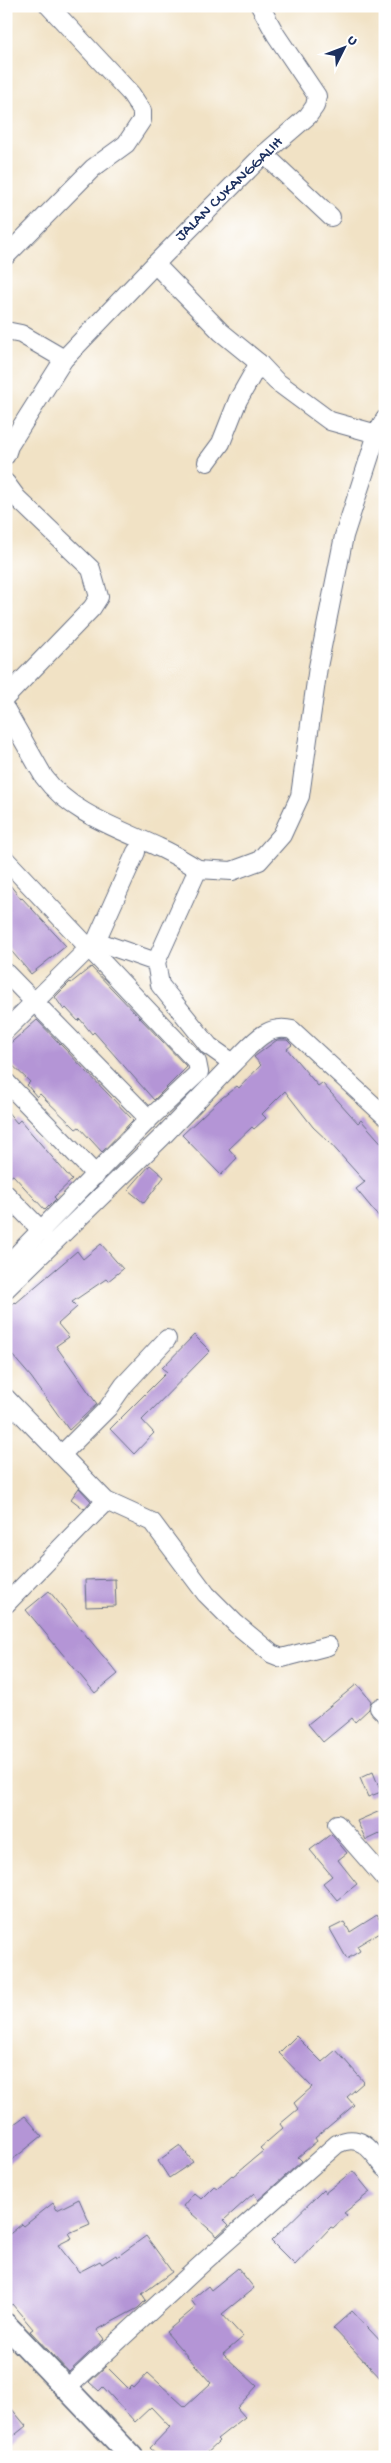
<svg xmlns="http://www.w3.org/2000/svg" width="391" height="2463" viewBox="0 0 391 2463" font-family="'Gochi Hand',sans-serif">
<style>
.building{fill:#b495d6}
.lines{fill:none;stroke-linecap:round;stroke-linejoin:round}
.minor-casing{stroke:#666e82;stroke-width:20}
.tertiary-casing{stroke:#666e82;stroke-width:25}
.minor{stroke:#fff;stroke-width:18}
.tertiary{stroke:#fff;stroke-width:22}
.labels{text-anchor:middle;dominant-baseline:central;stroke-width:4.5;stroke-linejoin:round;paint-order:stroke}
.street-label{font-size:16px;fill:#1b2f5e;stroke:#fff}
</style>
<rect width="100%" height="100%" fill="#fff"/>
<filter id="ink" filterUnits="userSpaceOnUse"><feTurbulence type="fractalNoise" baseFrequency=".02" numOctaves="2"/><feDisplacementMap in="SourceGraphic" scale="10" xChannelSelector="R" yChannelSelector="G"/><feConvolveMatrix kernelMatrix="1 2 1 2 8 2 1 2 1" color-interpolation-filters="sRGB"/></filter>
<filter id="wash" filterUnits="userSpaceOnUse"><feTurbulence type="fractalNoise" baseFrequency=".0096" numOctaves="4" result="noise"/><feDisplacementMap in="SourceGraphic" scale="20" xChannelSelector="R" yChannelSelector="G"/><feGaussianBlur stdDeviation="1.12" result="paint"/><feColorMatrix in="noise" values="0 0 0 0 0 0 0 0 0 0 0 0 0 0 0 0 0 1.4 0 .05"/><feComposite in="paint" operator="in"/></filter>
<g filter="url(#wash)">
<rect width="100%" height="100%" fill="#f1e2c5"/>
<g id="blocks">
<g class="building">
<path d="M6 880 21 899 22 898 66 946 31 974 6 945Z"/>
<path d="M91 967 187 1067 154 1100 94 1032 92 1034 80 1019 78 1021 66 1008 64 1010 55 997 70 982 71 983Z"/>
<path d="M37 1020 133 1120 102 1152 79 1127 76 1129 40 1094 37 1097 27 1085 30 1082 6 1059V1047Z"/>
<path d="M277 1040H287L292 1045 287 1049 318 1086 322 1083 358 1123 361 1120 385 1147V1224L356 1189 365 1182 329 1142 313 1127 285 1091 262 1114 266 1118 254 1129 252 1127 229 1149 237 1158 221 1175 182 1135 218 1101 237 1086 239 1088 261 1065 254 1057Z"/>
<path d="M6 1110 17 1123 20 1120 72 1180 54 1197 56 1199 45 1210 13 1175 6 1179Z"/>
<path d="M150 1165 164 1177 144 1203 128 1190Z"/>
<path d="M101 1244 123 1269 108 1281 106 1279 72 1302 77 1307 58 1324 69 1337 56 1346 97 1404 69 1430 31 1377 6 1348V1309L15 1302 16 1303 77 1251 83 1259Z"/>
<path d="M194 1335 210 1351 142 1420 154 1433 134 1454 110 1429 167 1372 162 1368Z"/>
<path d="M79 1488 91 1501 84 1509 71 1499Z"/>
<path d="M115 1579 116 1606 86 1607 85 1580Z"/>
<path d="M49 1591 118 1674 95 1693 26 1610Z"/>
<path d="M357 1684 371 1701 369 1709 355 1722 352 1718 323 1742 308 1724Z"/>
<path d="M373 1772 381 1792 368 1797 360 1778Z"/>
<path d="M380 1811 385 1820V1831L366 1840 357 1821Z"/>
<path d="M331 1834 347 1853 338 1860 357 1884 337 1900 323 1883 332 1876 310 1850Z"/>
<path d="M377 1915 385 1929 357 1946 360 1951 347 1959 330 1929 344 1922 350 1932Z"/>
<path d="M296 2036 322 2062 336 2050 364 2082 347 2097 354 2105 315 2138 317 2141 298 2157 302 2161 258 2200 254 2193 224 2220 229 2225 217 2236 183 2206 194 2193 201 2199 214 2186 217 2188 232 2175 233 2176 263 2151 260 2148 283 2128 280 2124 298 2109 294 2103 312 2087 279 2053Z"/>
<path d="M25 2116 42 2136 6 2165V2130Z"/>
<path d="M180 2145 193 2162 169 2178 158 2161Z"/>
<path d="M353 2171 370 2192 344 2213 347 2215 333 2228 331 2227 295 2265 271 2241 323 2190 325 2193Z"/>
<path d="M79 2199 90 2224 69 2233 72 2238 58 2245 79 2272 100 2261 102 2264 116 2255 117 2257 146 2236 172 2272 142 2294 146 2300 138 2308 97 2330 104 2339 69 2372 30 2331 33 2329 12 2304 6 2309V2237L22 2224 24 2226 53 2203 57 2210Z"/>
<path d="M238 2268 254 2288 222 2314 243 2337 223 2354 257 2386 237 2408 245 2417 217 2439 219 2441 202 2457H160L150 2448 170 2427 151 2407 135 2422 103 2387 99 2391 89 2382 106 2366 129 2389 132 2386 134 2388 148 2373 185 2407 211 2383 166 2332 196 2307 191 2300 208 2286 211 2290Z"/>
<path d="M352 2311 385 2346V2383L333 2328Z"/>
<path d="M6 2402 26 2426 6 2442Z"/>
</g>
</g>
</g>
<g filter="url(#ink)">
<use href="#blocks" fill-opacity="0" stroke="#666e82" stroke-width="1"/>
<g class="lines">
<g class="minor-casing">
<g id="minor">
<path d="M264 154 331 217"/>
<path d="M6 256 93 168 126 144 142 120V111L131 94 49 6"/>
<path d="M155 264 221 332 259 363 276 381 330 421 377 434"/>
<path d="M6 331 21 334 64 359"/>
<path d="M385 419 377 434 344 536 318 667 300 796 282 835 259 861 232 871 198 869 156 962 160 985 209 1046 233 1063C251 1046 265 1023 292 1030L385 1116"/>
<path d="M6 455 9 446 64 359 155 264 264 154 308 116 315 106 317 96 276 35 260 6"/>
<path d="M207 462 221 443 238 400 259 363"/>
<path d="M6 483 17 498 91 569 99 597 92 608 6 697"/>
<path d="M6 710 44 777C70 813 118 828 158 847 172 853 185 861 198 869"/>
<path d="M6 860 190 1055 197 1062 199 1072 149 1119 6 1266"/>
<path d="M96 941 156 962"/>
<path d="M6 973 149 1119"/>
<path d="M6 1030 96 941 136 852"/>
<path d="M6 1082 96 1175"/>
<path d="M6 1194 42 1231"/>
<path d="M6 1289 162 1137 233 1063"/>
<path d="M6 1398 106 1501 152 1522 206 1594 236 1624 272 1654 282 1658 328 1646"/>
<path d="M61 1455 108 1408 124 1385 167 1339"/>
<path d="M6 1604 106 1501"/>
<path d="M379 1708 385 1714"/>
<path d="M337 1824 385 1879"/>
<path d="M66 2389 206 2260 337 2144C361 2132 372 2151 385 2168"/>
</g>
</g>
<g class="tertiary-casing">
<path id="tertiary" d="M6 2325 132 2457"/>
</g>
<use href="#minor" class="minor"/>
<use href="#tertiary" class="tertiary"/>
</g>
</g>
<g class="labels">
<g class="street-label">
<text transform="translate(230 190) rotate(-44)">JALAN CUKANGGALIH</text>
</g>
</g>
<rect width="391" height="2463" fill="none" stroke="#fff" stroke-width="25"/>
<g transform="translate(344 48) rotate(48)" stroke="#ffffff" stroke-width="4" paint-order="stroke">
<path d="M0-4L9 19L0 12L-9 19Z" fill="#1b2f5e"/>
<text y="-8" font-size="14" font-weight="bold" text-anchor="middle" fill="#1b2f5e">U</text>
</g>
</svg>
